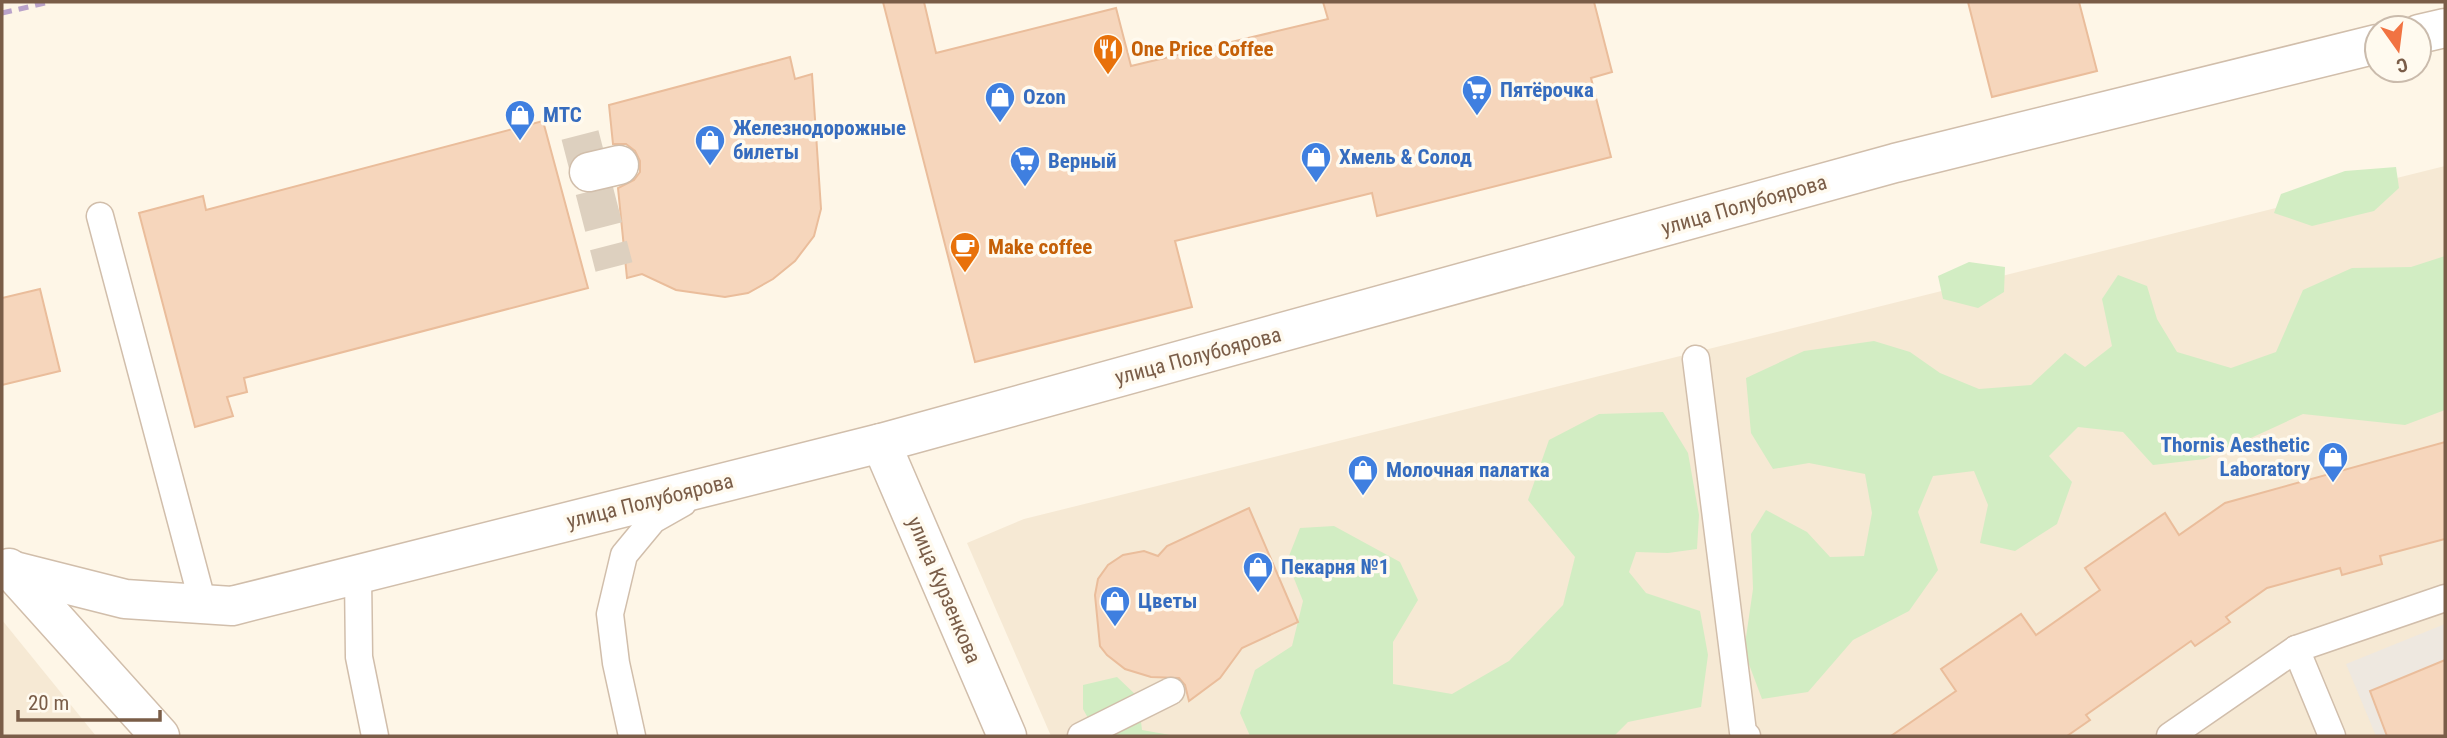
<svg xmlns="http://www.w3.org/2000/svg" width="2447" height="738" viewBox="0 0 2447 738" font-family="'Roboto Condensed',sans-serif">
<style>
.residential{fill:#f6e9d4}
.industrial{fill:#eee8e0}
.green{fill:#d2edc3}
.building{fill:#f6d6bc;stroke:#eabd9b;stroke-width:2}
.lines{fill:none;stroke-linecap:round;stroke-linejoin:round}
.street-tunnel{stroke:#ddd0bf;stroke-width:38;stroke-dasharray:38 19;stroke-linecap:butt}
.lane-casing{stroke:#d1beab;stroke-width:29}
.street-casing{stroke:#d1beab;stroke-width:41}
.lane{stroke:#fff;stroke-width:26}
.street{stroke:#fff;stroke-width:38}
.rail{stroke:#baa3ca;stroke-width:5;stroke-dasharray:10 7;stroke-linecap:butt}
.labels{text-anchor:middle;dominant-baseline:central;stroke-width:7;stroke-linejoin:round;paint-order:stroke}
.food-label{font-size:21px;font-weight:bold;fill:#c56008;stroke:#fffaef;text-anchor:start}
.shop-label{font-size:21px;font-weight:bold;fill:#366cbe;stroke:#fffaef;text-anchor:start}
.street-label{font-size:21px;fill:#7a5d48;stroke:#fffaef}
</style>
<rect width="100%" height="100%" fill="#fef6e7"/>
<g class="residential">
<path d="M2445 166V736H1051L967 543 1024 519Z"/>
<path d="M2 620 96 736H2Z"/>
</g>
<path class="industrial" d="M2445 624V736H2376L2346 664Z"/>
<g class="green">
<path d="M2396 167 2399 188 2374 211 2312 226 2274 213 2281 194 2345 171Z"/>
<path d="M2445 256V410L2405 425 2303 414 2205 459 2153 465 2123 432 2078 427 2049 456 2072 482 2057 524 2015 551 1980 543 1988 505 1974 471 1933 476 1918 512 1938 570 1909 611 1853 640 1808 692 1762 699 1744 651 1753 589 1751 534 1766 510 1807 532 1830 557 1864 556 1872 513 1865 474 1809 463 1773 469 1751 433 1746 378 1804 351 1874 341 1910 352 1940 373 1979 389 2031 385 2065 353 2085 367 2112 346 2102 299 2118 275 2147 286 2157 319 2177 352 2231 368 2276 352 2303 290 2352 268 2411 267Z"/>
<path d="M1969 262 2005 267 2004 292 1978 308 1943 299 1938 276Z"/>
<path d="M1663 412 1688 453 1699 515 1697 549 1668 553 1636 552 1629 572 1646 593 1700 611 1708 655 1701 707 1628 722 1614 736H1250L1240 713 1255 670 1292 646 1303 601 1287 561 1300 528 1334 526 1400 562 1418 600 1393 642V684L1452 694 1509 661 1563 605 1575 557 1528 500 1549 440 1599 414Z"/>
<path d="M1117 677 1138 697 1142 730 1176 736H1098L1083 709V685Z"/>
</g>
<g class="building">
<path d="M883 2H924L936 53 1116 8 1131 66 1328 19 1323 2H1594L1612 72 1591 78 1611 157 1377 216 1372 193 1175 241 1192 307 975 362Z"/>
<path d="M1968 2H2079L2097 71 1992 97Z"/>
<path d="M790 57 795 79 812 74 821 209 814 236 795 261 773 279 748 293 725 297 676 290 642 274 627 278 618 188 634 180 640 172V161L635 151 626 144H613L609 105Z"/>
<path d="M543 121 588 288 244 378 247 392 227 397 233 416 195 427 139 213 203 196 206 210Z"/>
<path d="M40 289 60 371 2 385V298Z"/>
<path d="M2445 442V539L2380 556 2382 564 2342 575 2340 568 2267 588 2226 617 2230 622 2195 646 2191 641 2086 715 2090 720 2067 736H1891L1956 691 1941 669 2021 614 2036 635 2100 590 2085 568 2165 513 2179 535 2225 503Z"/>
<path d="M1249 508 1298 622 1242 648 1220 678 1189 701 1185 685 1179 678 1151 677 1125 669 1107 655 1100 646 1095 595 1098 579 1108 565 1123 555 1144 551 1158 556 1167 546Z"/>
<path d="M2445 660V736H2387L2370 691Z"/>
</g>
<g class="lines">
<path class="street-tunnel" d="M580 135 614 267"/>
<g class="lane-casing">
<g id="lane">
<path d="M100 216 203 604"/>
<path d="M1696 359 1743 732 1747 736"/>
<path d="M358 575 359 657 375 736"/>
<path d="M2296 649 2332 736"/>
<path d="M632 736 616 663 610 614 624 555 653 520 683 503"/>
<path d="M1081 736 1171 691"/>
<path d="M2170 736 2296 649 2445 598"/>
</g>
</g>
<g class="street-casing">
<g id="street">
<path d="M2419 34 2445 28"/>
<path d="M589 172 619 165"/>
<path d="M881 443 1007 736"/>
<path d="M9 568 160 736"/>
<path d="M14 571 125 599 232 606 881 443 1895 163 2377 44"/>
</g>
</g>
<use href="#lane" class="lane"/>
<use href="#street" class="street"/>
<path class="rail" d="M2 13 50 2"/>
</g>
<defs>
<g id="restaurant-pin" transform="scale(1.575)"><path d="M0 17L-7.5 6A9.5 9.5 0 1 1 7.5 6Z" fill="#e8710a" stroke="#fffaef"/><path d="M-5-6h1v4h1v-4h1v4h1v-4h1v5L-1.5 .5V6h-2V.5L-5-1ZM5-6V6H3V1.5H1.5Q1.5-4 5-6Z" fill="#fff"/></g>
<g id="supermarket-pin" transform="scale(1.575)"><path d="M0 17L-7.5 6A9.5 9.5 0 1 1 7.5 6Z" fill="#3f7fe0" stroke="#fffaef"/><path d="M-6-5.5h2.5l.6 2H6L4.5 2H-2.5L-4.4-4H-6ZM-1.5 3.2a1.3 1.3 0 1 0 .1 0ZM3 3.2a1.3 1.3 0 1 0 .1 0Z" fill="#fff"/></g>
<g id="shop-pin" transform="scale(1.575)"><path d="M0 17L-7.5 6A9.5 9.5 0 1 1 7.5 6Z" fill="#3f7fe0" stroke="#fffaef"/><path d="M-5-2.5h2.3a2.7 3.5 0 0 1 5.4 0H5L5.5 6h-11ZM-1.5-2.5h3a1.5 2.3 0 0 0-3 0Z" fill="#fff"/></g>
<g id="cafe-pin" transform="scale(1.575)"><path d="M0 17L-7.5 6A9.5 9.5 0 1 1 7.5 6Z" fill="#e8710a" stroke="#fffaef"/><path d="M-5.5-4.5H6V0H3Q3 3.5 0 3.5H-2.5Q-5.5 3.5-5.5 0ZM3-3.2v2h1.7v-2ZM-6 4.5H4V6H-6Z" fill="#fff"/></g>
</defs>
<g fill-rule="evenodd">
<use href="#restaurant-pin" x="1108" y="49"/>
<use href="#supermarket-pin" x="1477" y="90"/>
<use href="#shop-pin" x="1000" y="97"/>
<use href="#shop-pin" x="520" y="115"/>
<use href="#shop-pin" x="710" y="140"/>
<use href="#shop-pin" x="1316" y="157"/>
<use href="#supermarket-pin" x="1025" y="161"/>
<use href="#cafe-pin" x="965" y="247"/>
<use href="#shop-pin" x="2333" y="457"/>
<use href="#shop-pin" x="1363" y="470"/>
<use href="#shop-pin" x="1258" y="567"/>
<use href="#shop-pin" x="1115" y="601"/>
</g>
<g class="labels">
<g class="food-label">
<text x="1131" y="49">One Price Coffee</text>
<text x="988" y="247">Make coffee</text>
</g>
<g class="shop-label">
<text x="1500" y="90">Пятёрочка</text>
<text x="1023" y="97">Ozon</text>
<text x="543" y="115">МТС</text>
<text x="733" y="128">Железнодорожные<tspan x="733" dy="24">билеты</tspan></text>
<text x="1339" y="157">Хмель &amp; Солод</text>
<text x="1048" y="161">Верный</text>
<text x="2310" y="445" text-anchor="end">Thornis Aesthetic<tspan x="2310" dy="24">Laboratory</tspan></text>
<text x="1386" y="470">Молочная палатка</text>
<text x="1281" y="567">Пекарня №1</text>
<text x="1138" y="601">Цветы</text>
</g>
<g class="street-label">
<text transform="translate(1744 205) rotate(-16)">улица Полубоярова</text>
<text transform="translate(1198 356) rotate(-15)">улица Полубоярова</text>
<text transform="translate(650 501) rotate(-14)">улица Полубоярова</text>
<text transform="translate(944 590) rotate(67)">улица Курзенкова</text>
</g>
</g>
<rect width="2447" height="738" fill="none" stroke="#7a5d48" stroke-width="7"/>
<g transform="translate(2398 49) rotate(166)"><circle r="33" fill="#fffaef" stroke="#cabbac" stroke-width="2"/>
<path d="M0-5L12 26L0 18L-12 26Z" fill="#f17342"/>
<text y="-10" font-size="19" font-weight="bold" text-anchor="middle" fill="#7a5d48">С</text>
</g>
<path d="M18 710v10h142v-10" fill="none" stroke="#7a5d48" stroke-width="3.5"/>
<text x="28" y="710" font-size="21" fill="#7a5d48" stroke="#fffaef" stroke-width="5" paint-order="stroke">20 m</text>
</svg>
